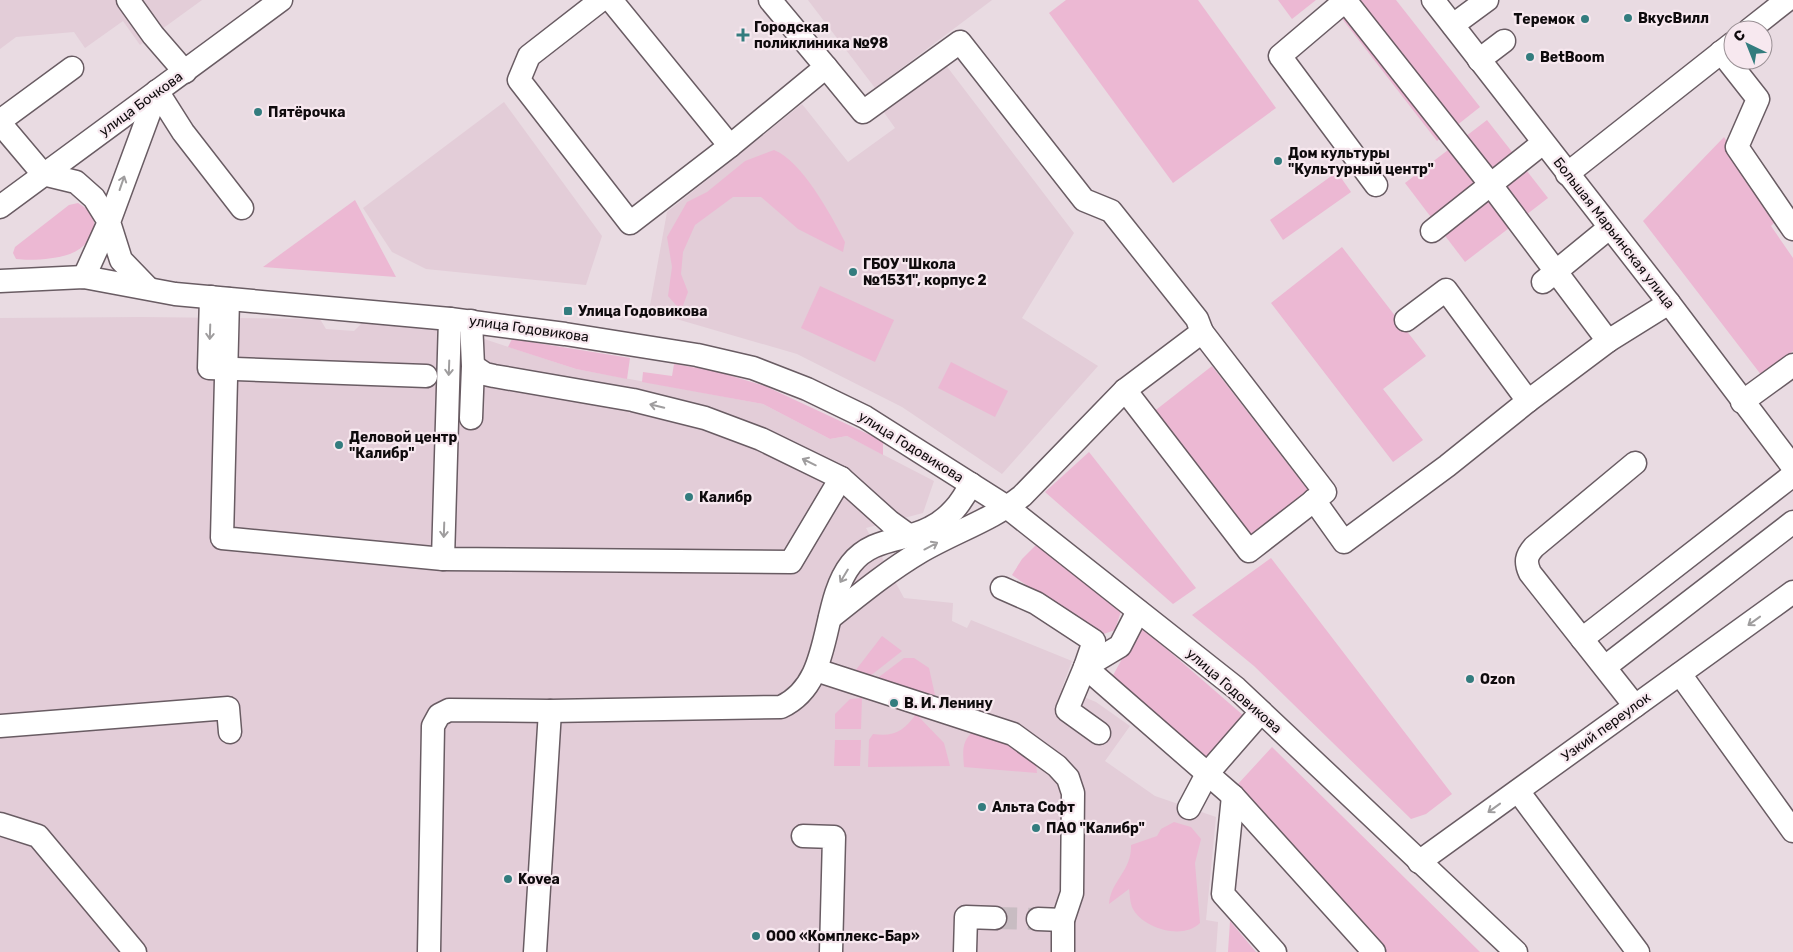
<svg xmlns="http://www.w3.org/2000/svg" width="1793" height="952" viewBox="0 0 1793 952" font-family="Rubik,sans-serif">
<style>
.built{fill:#e3cdd8}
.green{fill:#ecb8d3}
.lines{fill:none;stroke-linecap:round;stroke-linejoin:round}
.minor-tunnel{stroke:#c8bcc2;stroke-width:22;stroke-dasharray:22 11;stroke-linecap:butt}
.minor-casing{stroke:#695c63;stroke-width:25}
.minor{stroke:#fff;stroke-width:22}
.oneway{stroke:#9f9d9e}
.poi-dot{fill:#337c7e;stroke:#f7e8ef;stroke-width:2}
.labels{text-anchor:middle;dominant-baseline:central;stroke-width:4.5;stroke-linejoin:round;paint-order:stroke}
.poi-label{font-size:14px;font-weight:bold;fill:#0f0b0d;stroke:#f7e8ef;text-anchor:start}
.street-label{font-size:14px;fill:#0f0b0d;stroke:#f7e8ef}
</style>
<rect width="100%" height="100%" fill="#e9dbe2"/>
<g class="built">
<path d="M0 0H202L140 45 123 21 85 48 74 32 16 37 0 49Z"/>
<path d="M808 0H992L875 88Z"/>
<path d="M945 64 1074 233 1022 318 1098 366 1002 474 902 407 797 354 649 311 667 212 802 104 848 162 895 128 883 111Z"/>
<path d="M504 102 602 236 586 285 426 269 392 252 363 208Z"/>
<path d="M141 317 320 319 326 329 354 331 365 320 472 335 576 369 763 404 830 439 847 436 934 481 923 513 866 528 904 598 953 603 952 621 967 628 971 620 1072 661 1062 688 1096 702 1130 726 1105 761 1155 796 1216 817 1206 920 1218 922 1216 952H0V318Z"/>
</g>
<g class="green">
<path d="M1066 0H1198L1276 108 1173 183 1049 13Z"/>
<path d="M1278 0H1316L1292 19Z"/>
<path d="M1360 0H1396L1480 107 1437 141 1340 16Z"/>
<path d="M1487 120 1548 198 1465 262 1405 183Z"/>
<path d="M1724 137 1779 218 1771 226 1793 258V351L1762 376 1643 221Z"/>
<path d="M774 150C802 161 831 215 845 242L843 252 798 229 761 197H733L695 225 683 252 681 274 688 292 681 311 668 296 672 267 667 237 687 202 707 192 745 161Z"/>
<path d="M1337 172 1351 192 1283 240 1270 220Z"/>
<path d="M355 200 396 277 263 267 344 208Z"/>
<path d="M78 203C105 218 96 243 70 254 56 259 31 261 16 259L13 253 15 247 69 205Z"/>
<path d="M1342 247 1426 356 1383 389 1423 440 1393 462 1271 303Z"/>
<path d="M820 286 894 320 875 362 801 328Z"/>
<path d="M512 339 630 358 627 379 576 369 508 347Z"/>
<path d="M951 362 1008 391 995 417 938 388Z"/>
<path d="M674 364 715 371 765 386 883 441V455L847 436 830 439 763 404 642 382 643 372 672 376Z"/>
<path d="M1212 366 1311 494 1251 540 1152 413Z"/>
<path d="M1089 452 1196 588 1173 604 1045 492Z"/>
<path d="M1036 545 1121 611 1115 630 1098 636 1012 575 1022 559Z"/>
<path d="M1271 558 1452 794 1426 814 1411 819 1254 666 1192 615Z"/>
<path d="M1140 626 1244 716 1212 754 1199 759 1111 679Z"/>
<path d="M882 636 902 651 865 680 852 675Z"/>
<path d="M904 658H914L929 668 935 695 928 700 875 680Z"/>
<path d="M862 698 861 729H835V714L850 699Z"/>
<path d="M916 714 944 743 950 766 868 767 869 740 873 734C894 737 904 731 916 714Z"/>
<path d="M973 732C998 738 1015 748 1036 764L1037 773 964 767C963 753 961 741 973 732Z"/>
<path d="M835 740H861L860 766H834Z"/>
<path d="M1272 747 1480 952H1386L1347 906 1260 824 1255 803 1238 784Z"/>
<path d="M1174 822 1191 827 1201 839 1195 863 1200 923C1183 940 1144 929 1133 909 1130 904 1130 895 1129 889L1109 904C1111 880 1132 871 1131 845L1157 836 1161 829Z"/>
<path d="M1230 921 1256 952H1228Z"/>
</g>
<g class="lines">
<path class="minor-tunnel" d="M995 918 1038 919"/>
<g class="minor-casing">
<g id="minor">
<path d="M128 0 153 35 185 72"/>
<path d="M601 0 529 56 519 80 630 223 730 146 611 0"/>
<path d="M1345 0 1491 185 1608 341"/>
<path d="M1346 0 1280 56 1376 185"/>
<path d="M1433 0 1669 303 1793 467"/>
<path d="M1453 25 1487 0"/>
<path d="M1749 30 1787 0"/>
<path d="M1721 52 1758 99 1737 147 1793 229"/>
<path d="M1479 60 1504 41"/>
<path d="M826 67 863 112 960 42 1084 200 1111 211 1197 319 1202 332 1125 390 1022 496C992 520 954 532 920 552 888 571 859 595 830 618"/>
<path d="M157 91 183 132 242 208"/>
<path d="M0 121 72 68"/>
<path d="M0 123 43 174 76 182 94 198 109 222 84 277"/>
<path d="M730 146 826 67 770 0"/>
<path d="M1567 174 1733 43"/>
<path d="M0 207 281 0"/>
<path d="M1432 231 1543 143"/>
<path d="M0 281 84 277 175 294 450 319 565 334 697 355 753 368 807 389 865 417 1007 507 1236 688 1516 952"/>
<path d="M1543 282 1609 228"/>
<path d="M147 287 121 260 109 222 157 92"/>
<path d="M211 297 209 368 426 376"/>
<path d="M228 299 222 538 443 559 791 562 841 478"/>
<path d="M471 321 473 366 471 418"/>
<path d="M473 366 485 374 494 376 633 400 705 418 761 439 841 478 890 522 908 535"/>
<path d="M1125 390 1249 551 1325 492 1202 332"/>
<path d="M1528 401 1608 341 1669 303"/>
<path d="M1742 402 1793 365"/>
<path d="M1314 500 1344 542 1447 466 1528 401 1446 290 1406 320"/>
<path d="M443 559 450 319"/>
<path d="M1002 588 1036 603 1094 641 1085 667 1233 796 1374 952"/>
<path d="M1582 639 1793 475"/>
<path d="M1605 667 1793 522"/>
<path d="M816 670 1013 734 1057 766 1068 778 1073 793 1072 893 1063 920V952"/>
<path d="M1680 674 1793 831"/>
<path d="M1635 706 1530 573C1525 562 1526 556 1534 547L1635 463"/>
<path d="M0 726 228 708 230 732"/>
<path d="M1099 733 1067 710 1085 667 1120 646 1138 611"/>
<path d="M1518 791 1638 952"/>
<path d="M1233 796 1223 894 1275 952"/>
<path d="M1189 808 1207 774 1261 712"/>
<path d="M0 824 38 836 135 952"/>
<path d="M803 836 834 837 831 952"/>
<path d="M1419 862 1793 592"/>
<path d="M1038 919 1063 920"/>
<path d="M429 952 433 726 439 715 449 710 550 711 781 707C835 682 819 605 851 564 872 537 904 542 930 528 950 518 961 503 971 484"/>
<path d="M535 952 550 711"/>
<path d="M965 952 966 917 995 918"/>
</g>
</g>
<use href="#minor" class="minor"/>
</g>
<defs><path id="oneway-shaft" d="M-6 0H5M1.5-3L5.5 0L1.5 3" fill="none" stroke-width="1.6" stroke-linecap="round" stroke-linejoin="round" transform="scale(1.25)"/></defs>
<g class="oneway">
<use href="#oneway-shaft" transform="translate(122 183) rotate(-71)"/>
<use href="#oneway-shaft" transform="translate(210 332) rotate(92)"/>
<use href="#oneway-shaft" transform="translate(449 368) rotate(92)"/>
<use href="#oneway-shaft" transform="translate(657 406) rotate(-166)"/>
<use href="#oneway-shaft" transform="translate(809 462) rotate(-154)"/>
<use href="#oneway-shaft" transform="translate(444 530) rotate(92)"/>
<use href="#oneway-shaft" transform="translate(931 546) rotate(-28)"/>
<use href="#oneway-shaft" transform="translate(844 576) rotate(121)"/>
<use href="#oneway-shaft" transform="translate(1754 621) rotate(144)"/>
<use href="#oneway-shaft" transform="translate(1494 808) rotate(144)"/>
</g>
<g class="poi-dot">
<circle cx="1628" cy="18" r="5"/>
<circle cx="1585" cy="19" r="5"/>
<path d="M740.5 27.5h5v5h5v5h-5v5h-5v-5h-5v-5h5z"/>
<circle cx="1530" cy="57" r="5"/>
<circle cx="258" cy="112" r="5"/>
<circle cx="1278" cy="161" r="5"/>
<circle cx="853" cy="272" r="5"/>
<rect x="563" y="306" width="10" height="10" rx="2.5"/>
<circle cx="339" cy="445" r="5"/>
<circle cx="689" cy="497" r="5"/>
<circle cx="1470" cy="679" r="5"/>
<circle cx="894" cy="703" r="5"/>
<circle cx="982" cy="807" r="5"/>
<circle cx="1036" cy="828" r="5"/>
<circle cx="508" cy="879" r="5"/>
<circle cx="756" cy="936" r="5"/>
</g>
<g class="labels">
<g class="poi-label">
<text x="1638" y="18">ВкусВилл</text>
<text x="1575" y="19" text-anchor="end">Теремок</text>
<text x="754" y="27">Городская<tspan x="754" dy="16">поликлиника №98</tspan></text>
<text x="1540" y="57">BetBoom</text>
<text x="268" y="112">Пятёрочка</text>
<text x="1288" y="153">Дом культуры<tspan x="1288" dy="16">"Культурный центр"</tspan></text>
<text x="863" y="264">ГБОУ "Школа<tspan x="863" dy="16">№1531", корпус 2</tspan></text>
<text x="578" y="311">Улица Годовикова</text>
<text x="349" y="437">Деловой центр<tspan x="349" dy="16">"Калибр"</tspan></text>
<text x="699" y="497">Калибр</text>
<text x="1480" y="679">Ozon</text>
<text x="904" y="703">В. И. Ленину</text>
<text x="992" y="807">Альта Софт</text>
<text x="1046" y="828">ПАО "Калибр"</text>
<text x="518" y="879">Kovea</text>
<text x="766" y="936">ООО «Комплекс-Бар»</text>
</g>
<g class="street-label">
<text transform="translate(141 104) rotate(-36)">улица Бочкова</text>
<text transform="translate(1614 233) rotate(52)">Большая Марьинская улица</text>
<text transform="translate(529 329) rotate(8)">улица Годовикова</text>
<text transform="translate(911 447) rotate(32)">улица Годовикова</text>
<text transform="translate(1234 691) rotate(41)">улица Годовикова</text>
<text transform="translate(1606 727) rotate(-36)">Узкий переулок</text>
</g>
</g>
<g transform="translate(1748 45) rotate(317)"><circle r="24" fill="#f7e8ef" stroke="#9a9095"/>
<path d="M0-4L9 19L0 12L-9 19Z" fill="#337c7e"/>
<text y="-8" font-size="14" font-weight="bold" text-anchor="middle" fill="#0f0b0d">С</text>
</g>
</svg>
